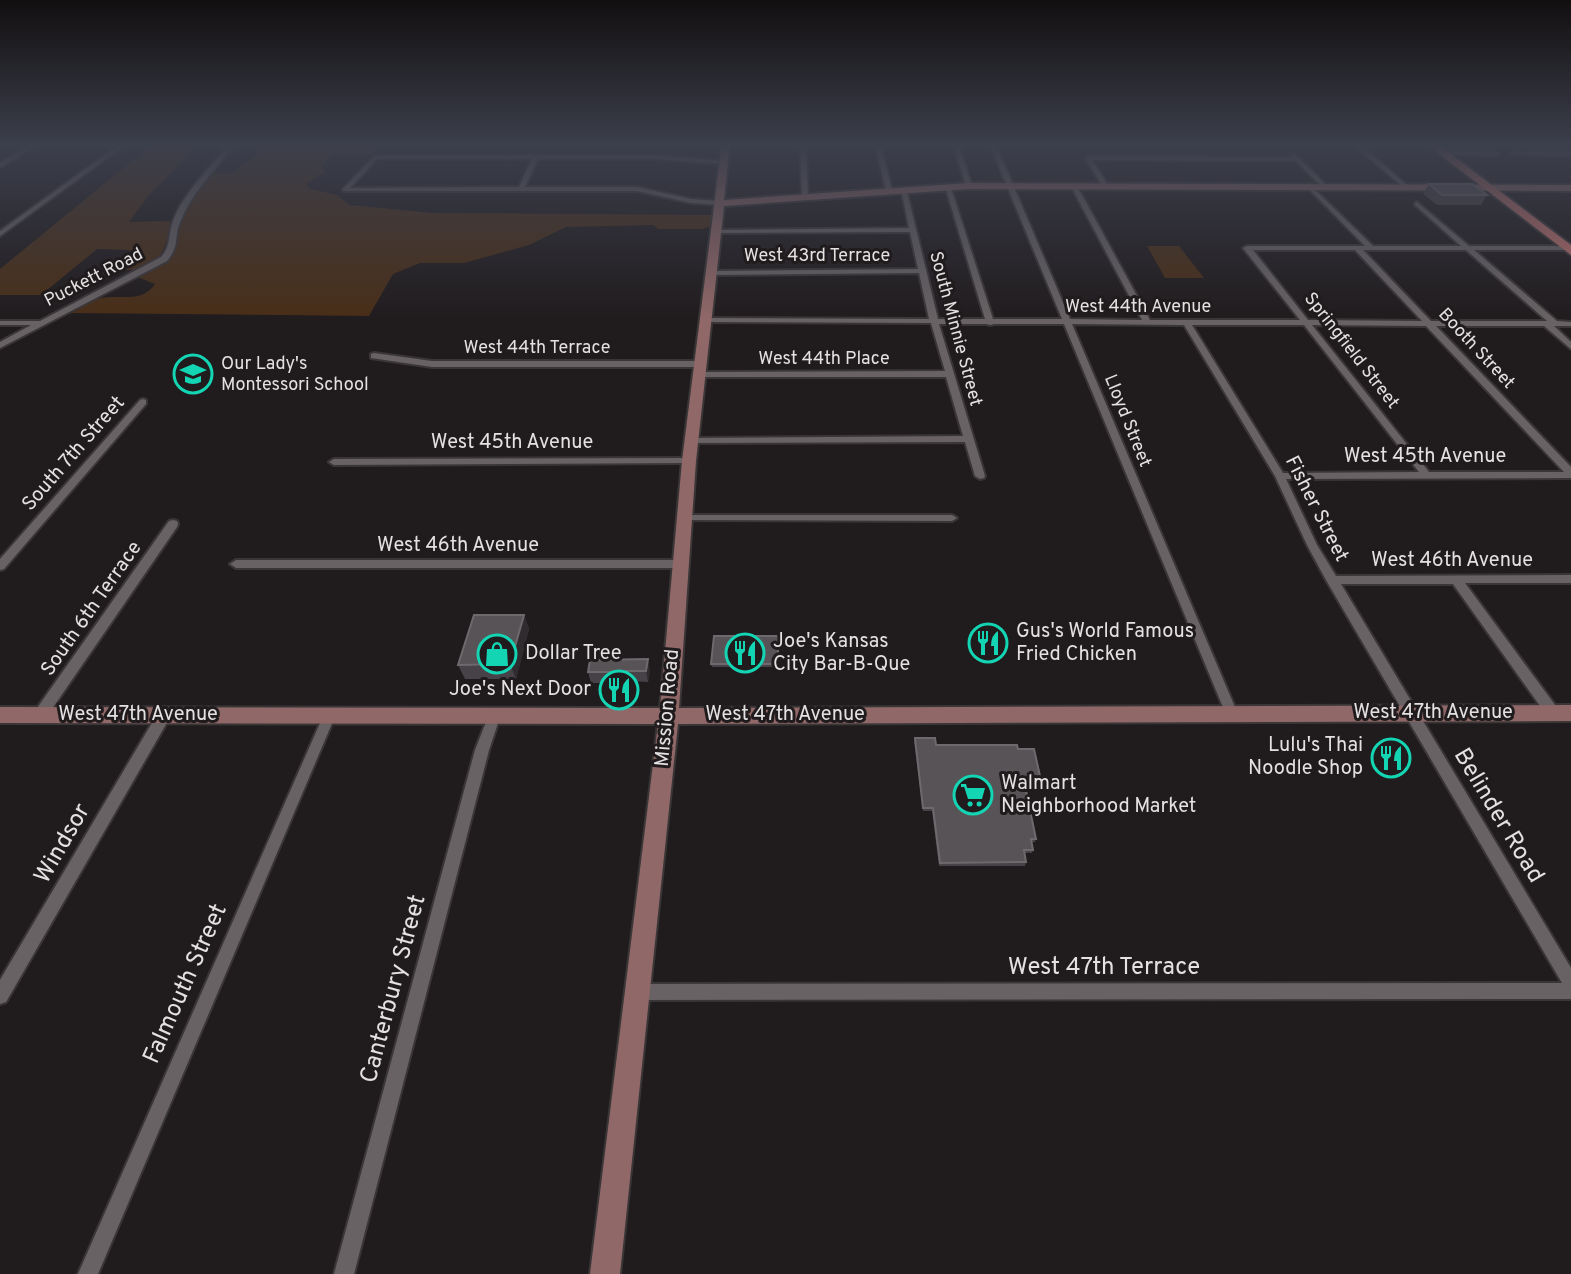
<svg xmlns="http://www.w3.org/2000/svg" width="1571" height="1274" viewBox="0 0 1571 1274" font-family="Overpass,sans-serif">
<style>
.green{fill:#492e17}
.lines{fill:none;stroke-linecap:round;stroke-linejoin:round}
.street-casing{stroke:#3a3637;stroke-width:4}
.secondary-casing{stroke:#3a3637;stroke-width:4}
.primary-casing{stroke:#3a3637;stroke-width:4}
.street{fill:#686264;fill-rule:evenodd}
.secondary{fill:#916868;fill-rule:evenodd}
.primary{fill:#ba6f6b;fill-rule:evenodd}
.wall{fill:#464247}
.shaded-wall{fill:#302b2f}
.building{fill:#575357;stroke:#6d696d;stroke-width:2}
.labels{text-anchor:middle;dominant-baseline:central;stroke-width:6;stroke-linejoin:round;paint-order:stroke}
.far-street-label{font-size:18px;fill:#e4e1e2;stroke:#201b1d}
.far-poi-label{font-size:18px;fill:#e4e1e2;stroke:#201b1d;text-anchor:start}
.street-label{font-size:20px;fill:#e4e1e2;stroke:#201b1d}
.poi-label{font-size:20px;fill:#e4e1e2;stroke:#201b1d;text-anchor:start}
.near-street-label{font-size:24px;fill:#e4e1e2;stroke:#201b1d}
</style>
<rect width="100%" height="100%" fill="#201b1d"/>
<g class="green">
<path d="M154 143H228L198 145 149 195 129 222 170 221C168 250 157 270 126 270L134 260 130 250 97 249 41 295H0V269Z"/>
<path d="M234 143H390L378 147 371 155H332L321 167 326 171 306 184 311 189 337 195 350 205 432 213 712 215 710 226 703 229H658L653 225 566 227 529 245 464 263H420L393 274 369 316 71 313C80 309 91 300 101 298 120 294 141 304 155 284L137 277 160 264 173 251 181 219 200 186 213 173H232L258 154 253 147Z"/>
<path d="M1147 246H1179L1204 278H1165Z"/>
</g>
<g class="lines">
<g class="street-casing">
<g id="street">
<path d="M0 143H128L0 236V231L117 146 37 145 0 168V163L29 145H0Z"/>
<path d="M230 143H236C217 168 193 191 181 220 173 237 181 244 167 261L0 348V342L31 325H0V321H40L161 257C171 247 168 234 173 221 184 192 211 167 230 143Z"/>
<path d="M723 143H1434L1431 145H1361L1409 187V189L1407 190 1353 145H996L1070 319 1142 320 1071 186 1074 184 1077 186 1150 320H1300L1243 248 1247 246H1365L1309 189V187L1311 186 1373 246H1461L1415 205V203L1417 202 1469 246H1571V250H1474L1557 321 1571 322V326H1554L1571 342V349L1544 326H1436L1571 467V478L1286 479 1317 545 1336 576 1571 575V583H1465L1558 709 1559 713 1558 717 1553 718 1548 717 1453 584H1341L1571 968V999L636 1000 630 998 628 992 630 986 636 984 1562 983 1326 580 1307 545 1275 476 1184 325 1072 324 1237 712 1236 716 1231 717 1226 716 1225 712 1064 324H994L990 325 986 324H939L985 476 984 478 980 479 975 476 965 442 689 443V439L692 438 963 436 946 377H697V373L700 372 945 371 931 323 706 322 702 320 706 318 929 319 919 273 712 275 708 273 712 271 918 269 910 232 717 233 713 231 715 230 909 228 901 189 906 188 938 319H985L945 186 950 185 993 319H1062L990 145H959L972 186 969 188 966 186 953 145H881L892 190 889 192 886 190 875 145H806L808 196 805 198 802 196 800 145H726ZM1253 250H1355L1422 321 1308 320ZM1363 250H1466L1547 321H1431ZM1192 325H1304L1419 472 1283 473ZM1312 325 1426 326 1564 472H1429Z"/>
<path d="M1293 152 1328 187V189H1324L1296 161 1092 160 1109 187 1106 189 1103 187 1085 158 1088 156 1293 157 1290 154Z"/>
<path d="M1445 152H1497L1500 154 1497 156 1443 155Z"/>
<path d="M1511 152H1571V156L1509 155Z"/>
<path d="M375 155H656L723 161 725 164 656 159H538L525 187H637L691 199 720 201 723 203 720 205 691 203 637 191H343V189ZM377 159H532L519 187 350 188Z"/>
<path d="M374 353 432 361H701L705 364 701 367H432L371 358V354Z"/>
<path d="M143 399 146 400V404L4 569 0 570V559L140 400Z"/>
<path d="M689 458 694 461 692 463 334 465 329 462 334 459Z"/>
<path d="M684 515H952L957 518 952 521 680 520 679 518Z"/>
<path d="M173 520 177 521 178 524 177 527 45 719 40 720 35 719 34 715 35 711 169 521Z"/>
<path d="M236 560H680L686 564 680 568H236L230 564Z"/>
<path d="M330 709 335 710 336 714 98 1274H78L324 714 325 710Z"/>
<path d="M164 710 169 711 170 715 169 719 6 1002 0 1004V980L159 711Z"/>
<path d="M494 712 499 713 500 717 489 750 354 1274H334L475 750 488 717 489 713Z"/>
</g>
</g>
<g class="secondary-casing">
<path id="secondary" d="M722 143H730L724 200 969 183 1571 185V191L969 189 724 206 696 461 679 708 1571 705V721L678 724 620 1274H590L658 724 0 723V707L660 708 682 461Z"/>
</g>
<g class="primary-casing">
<path id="primary" d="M1425 143H1436L1571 245V255Z"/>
</g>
<use href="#street" class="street"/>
<use href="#secondary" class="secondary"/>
<use href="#primary" class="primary"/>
</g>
<g class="wall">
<path d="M1429 184 1487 195 1481 205H1437L1423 194Z"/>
<path d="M524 615 529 629 516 679H465L458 665Z"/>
<path d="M778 636V667H712L711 664Z"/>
<path d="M650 670 648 682 628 681 624 697H610L608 683H591L588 672Z"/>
<path d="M915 738 936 745 1018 749 1040 776 1038 779H1023L1036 839 1035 842H1032L1033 850 1032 853H1024L1026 862 1025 866H939L932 811H923L914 741Z"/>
</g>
<g class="shaded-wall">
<path d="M524 615 529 629 516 679 510 664Z"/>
<path d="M648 659 650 670 648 682 646 671Z"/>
<path d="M626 671 628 681 624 697 622 686Z"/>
</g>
<g class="building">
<path d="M1429 184H1472L1487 195H1442Z"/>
<path d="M474 615H524L510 664 458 665Z"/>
<path d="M714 636H778V664H711Z"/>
<path d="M648 659 646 671H626L622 686H607L610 672H588L590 660Z"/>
<path d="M915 738H935L936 745H1017L1018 749H1034L1040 776H1023L1036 839H1031L1033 850H1024L1026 862 940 863 933 808H923Z"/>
</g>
<linearGradient id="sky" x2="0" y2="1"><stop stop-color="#120f10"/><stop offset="0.45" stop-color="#3c3f4c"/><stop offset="1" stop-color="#3c3f4c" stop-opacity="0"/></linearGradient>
<rect width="1571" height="321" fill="url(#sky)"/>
<defs>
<g id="school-ring" transform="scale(2)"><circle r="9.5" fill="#201b1d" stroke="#14d5b3" stroke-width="1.5"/><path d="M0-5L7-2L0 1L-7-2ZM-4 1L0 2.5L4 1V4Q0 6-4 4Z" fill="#14d5b3"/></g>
<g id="restaurant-ring" transform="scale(2)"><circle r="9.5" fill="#201b1d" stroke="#14d5b3" stroke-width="1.5"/><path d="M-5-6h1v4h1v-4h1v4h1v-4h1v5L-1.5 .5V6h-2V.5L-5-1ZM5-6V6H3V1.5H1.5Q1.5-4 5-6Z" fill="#14d5b3"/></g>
<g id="shop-ring" transform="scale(2)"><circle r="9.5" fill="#201b1d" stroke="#14d5b3" stroke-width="1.5"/><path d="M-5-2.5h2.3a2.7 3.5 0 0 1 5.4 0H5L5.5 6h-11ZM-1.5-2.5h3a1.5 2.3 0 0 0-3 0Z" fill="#14d5b3"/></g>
<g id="supermarket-ring" transform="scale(2)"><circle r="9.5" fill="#201b1d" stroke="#14d5b3" stroke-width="1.5"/><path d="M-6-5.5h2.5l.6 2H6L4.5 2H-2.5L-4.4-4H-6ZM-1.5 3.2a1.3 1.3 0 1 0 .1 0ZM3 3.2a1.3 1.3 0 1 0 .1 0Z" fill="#14d5b3"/></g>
</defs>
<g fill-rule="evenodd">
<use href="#school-ring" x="193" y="374"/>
<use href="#restaurant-ring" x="988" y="643"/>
<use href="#restaurant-ring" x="745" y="653"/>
<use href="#shop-ring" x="497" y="654"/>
<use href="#restaurant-ring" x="619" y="690"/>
<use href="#restaurant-ring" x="1391" y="758"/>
<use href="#supermarket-ring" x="973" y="795"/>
</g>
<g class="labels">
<g class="far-street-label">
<text x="817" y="256">West 43rd Terrace</text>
<text transform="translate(94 278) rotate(-27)">Puckett Road</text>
<text x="1138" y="307">West 44th Avenue</text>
<text transform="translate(955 329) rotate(75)">South Minnie Street</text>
<text x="537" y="348">West 44th Terrace</text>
<text transform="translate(1476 349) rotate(47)">Booth Street</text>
<text transform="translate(1351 351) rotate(52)">Springfield Street</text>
<text x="824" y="359">West 44th Place</text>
<text transform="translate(1127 421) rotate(68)">Lloyd Street</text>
</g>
<g class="far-poi-label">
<text x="221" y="364">Our Lady's<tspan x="221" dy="21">Montessori School</tspan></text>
</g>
<g class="street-label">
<text x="512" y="443">West 45th Avenue</text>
<text transform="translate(74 454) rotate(-49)">South 7th Street</text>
<text x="1425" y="457">West 45th Avenue</text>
<text transform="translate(1316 509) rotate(63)">Fisher Street</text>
<text x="458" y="546">West 46th Avenue</text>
<text x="1452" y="561">West 46th Avenue</text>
<text transform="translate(92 609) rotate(-55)">South 6th Terrace</text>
<text transform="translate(668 708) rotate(-85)">Mission Road</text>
<text x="1433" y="713">West 47th Avenue</text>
<text x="138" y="715">West 47th Avenue</text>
<text x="785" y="715">West 47th Avenue</text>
</g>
<g class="poi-label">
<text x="1016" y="632">Gus's World Famous<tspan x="1016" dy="23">Fried Chicken</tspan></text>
<text x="773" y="642">Joe's Kansas<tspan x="773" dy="23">City Bar-B-Que</tspan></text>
<text x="525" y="654">Dollar Tree</text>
<text x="591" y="690" text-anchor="end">Joe's Next Door</text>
<text x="1363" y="746" text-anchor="end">Lulu's Thai<tspan x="1363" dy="23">Noodle Shop</tspan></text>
<text x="1001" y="784">Walmart<tspan x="1001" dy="23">Neighborhood Market</tspan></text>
</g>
<g class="near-street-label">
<text transform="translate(1498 816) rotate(59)">Belinder Road</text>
<text transform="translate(63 844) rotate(-60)">Windsor</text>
<text x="1104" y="968">West 47th Terrace</text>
<text transform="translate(186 984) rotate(-66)">Falmouth Street</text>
<text transform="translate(394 989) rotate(-75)">Canterbury Street</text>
</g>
</g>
</svg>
